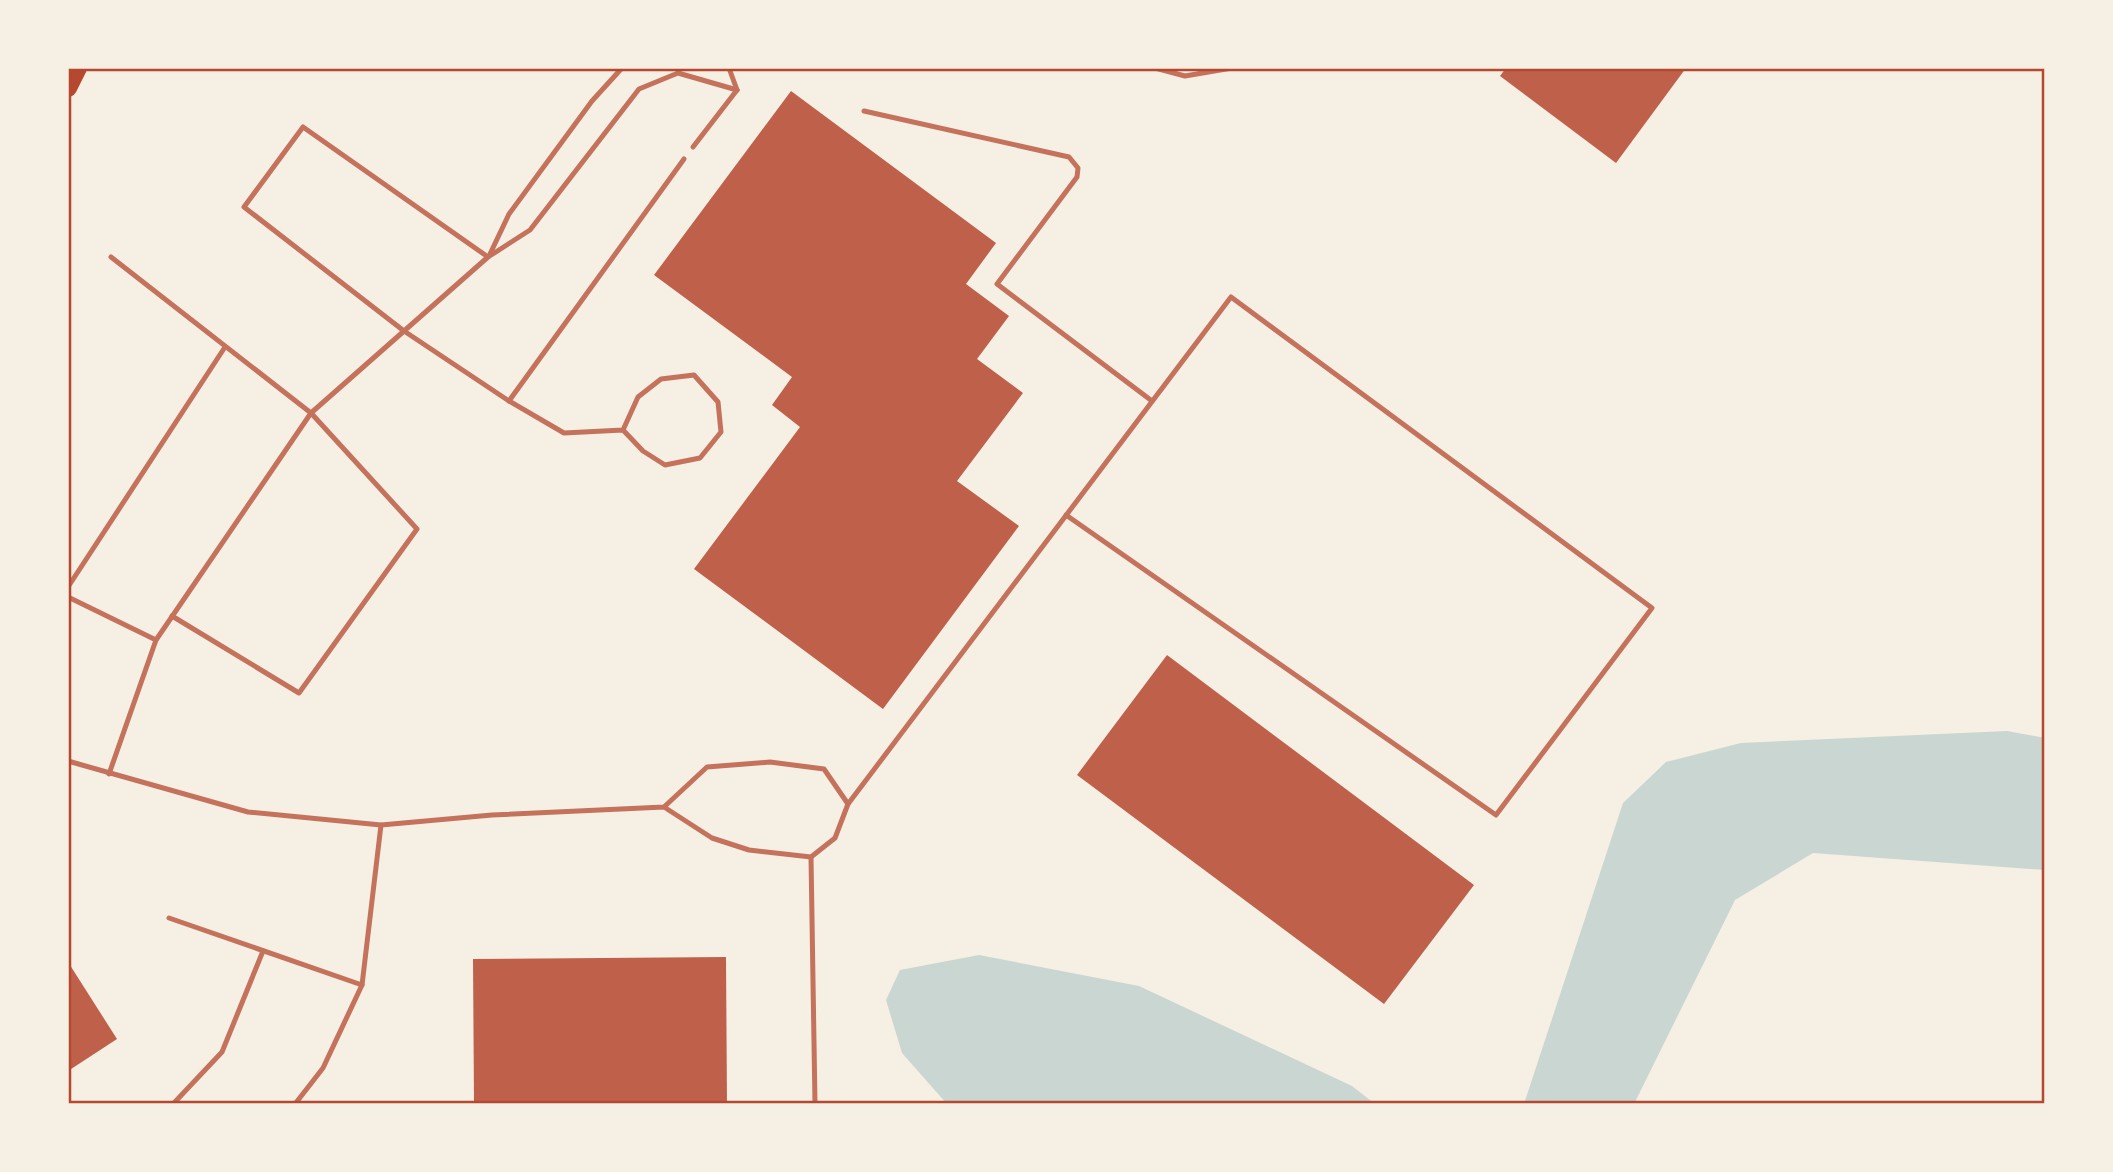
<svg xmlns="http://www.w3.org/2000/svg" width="2113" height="1172" viewBox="0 0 2113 1172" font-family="'Fira Sans',sans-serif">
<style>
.water{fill:#c9d6d2}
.building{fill:#bf614a}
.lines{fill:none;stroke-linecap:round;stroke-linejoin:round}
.service{stroke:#c5725c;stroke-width:5}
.primary{stroke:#b5482f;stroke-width:18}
.neatline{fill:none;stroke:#b5482f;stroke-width:2.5}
</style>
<rect width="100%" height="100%" fill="#f6efe4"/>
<g class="water">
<path d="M2007 731 2045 738V870L1813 853 1735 900 1634 1104H1524L1623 803 1666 762 1741 743Z"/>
<path d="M979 955 1139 986 1352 1086 1375 1104H947L902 1053 886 1000 900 970Z"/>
</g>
<g class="building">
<path d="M1506 68H1686L1616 163 1500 76Z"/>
<path d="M791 91 996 243 966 284 1009 316 977 359 1023 393 957 481 1019 526 883 709 694 569 800 427 772 405 792 377 654 275Z"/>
<path d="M1167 655 1474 885 1384 1004 1077 775Z"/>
<path d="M726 957 727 1104H474L473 959Z"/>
<path d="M68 962 117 1039 68 1071Z"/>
</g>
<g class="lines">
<g class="service">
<path d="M729 68 737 90"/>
<path d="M1155 68 1185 76 1232 68"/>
<path d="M864 111 1069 157 1078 168 1077 177 997 284 1152 401"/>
<path d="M693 147 737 90"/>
<path d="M490 254 509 214 592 101 622 68"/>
<path d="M488 257 530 230 639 89 678 73 737 90"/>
<path d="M509 401 564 433 623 430 638 397 661 379 694 375 718 402 721 432 700 458 665 465 643 451 623 430"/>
<path d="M68 587 225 347"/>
<path d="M68 597 156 640"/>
<path d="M172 616 299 693 417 529 311 413 488 257 303 127 244 207 404 331 509 401 684 159"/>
<path d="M68 761 248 812 381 825 492 815 664 807 712 838 749 850 811 857 835 838 848 804 824 769 770 762 707 767 664 807"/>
<path d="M109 774 156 640 311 413 111 257"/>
<path d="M848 804 1231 297 1652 608 1496 815 1066 515"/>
<path d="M811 857 815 1104"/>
<path d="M169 918 362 985"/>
<path d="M173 1104 222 1052 263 951"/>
<path d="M295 1104 323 1068 362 985 381 825"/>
</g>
<path class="primary" d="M68 88 78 68"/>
</g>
<rect width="2113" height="1172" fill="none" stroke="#f6efe4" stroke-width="140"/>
<rect x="70" y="70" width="1973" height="1032" class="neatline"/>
</svg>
